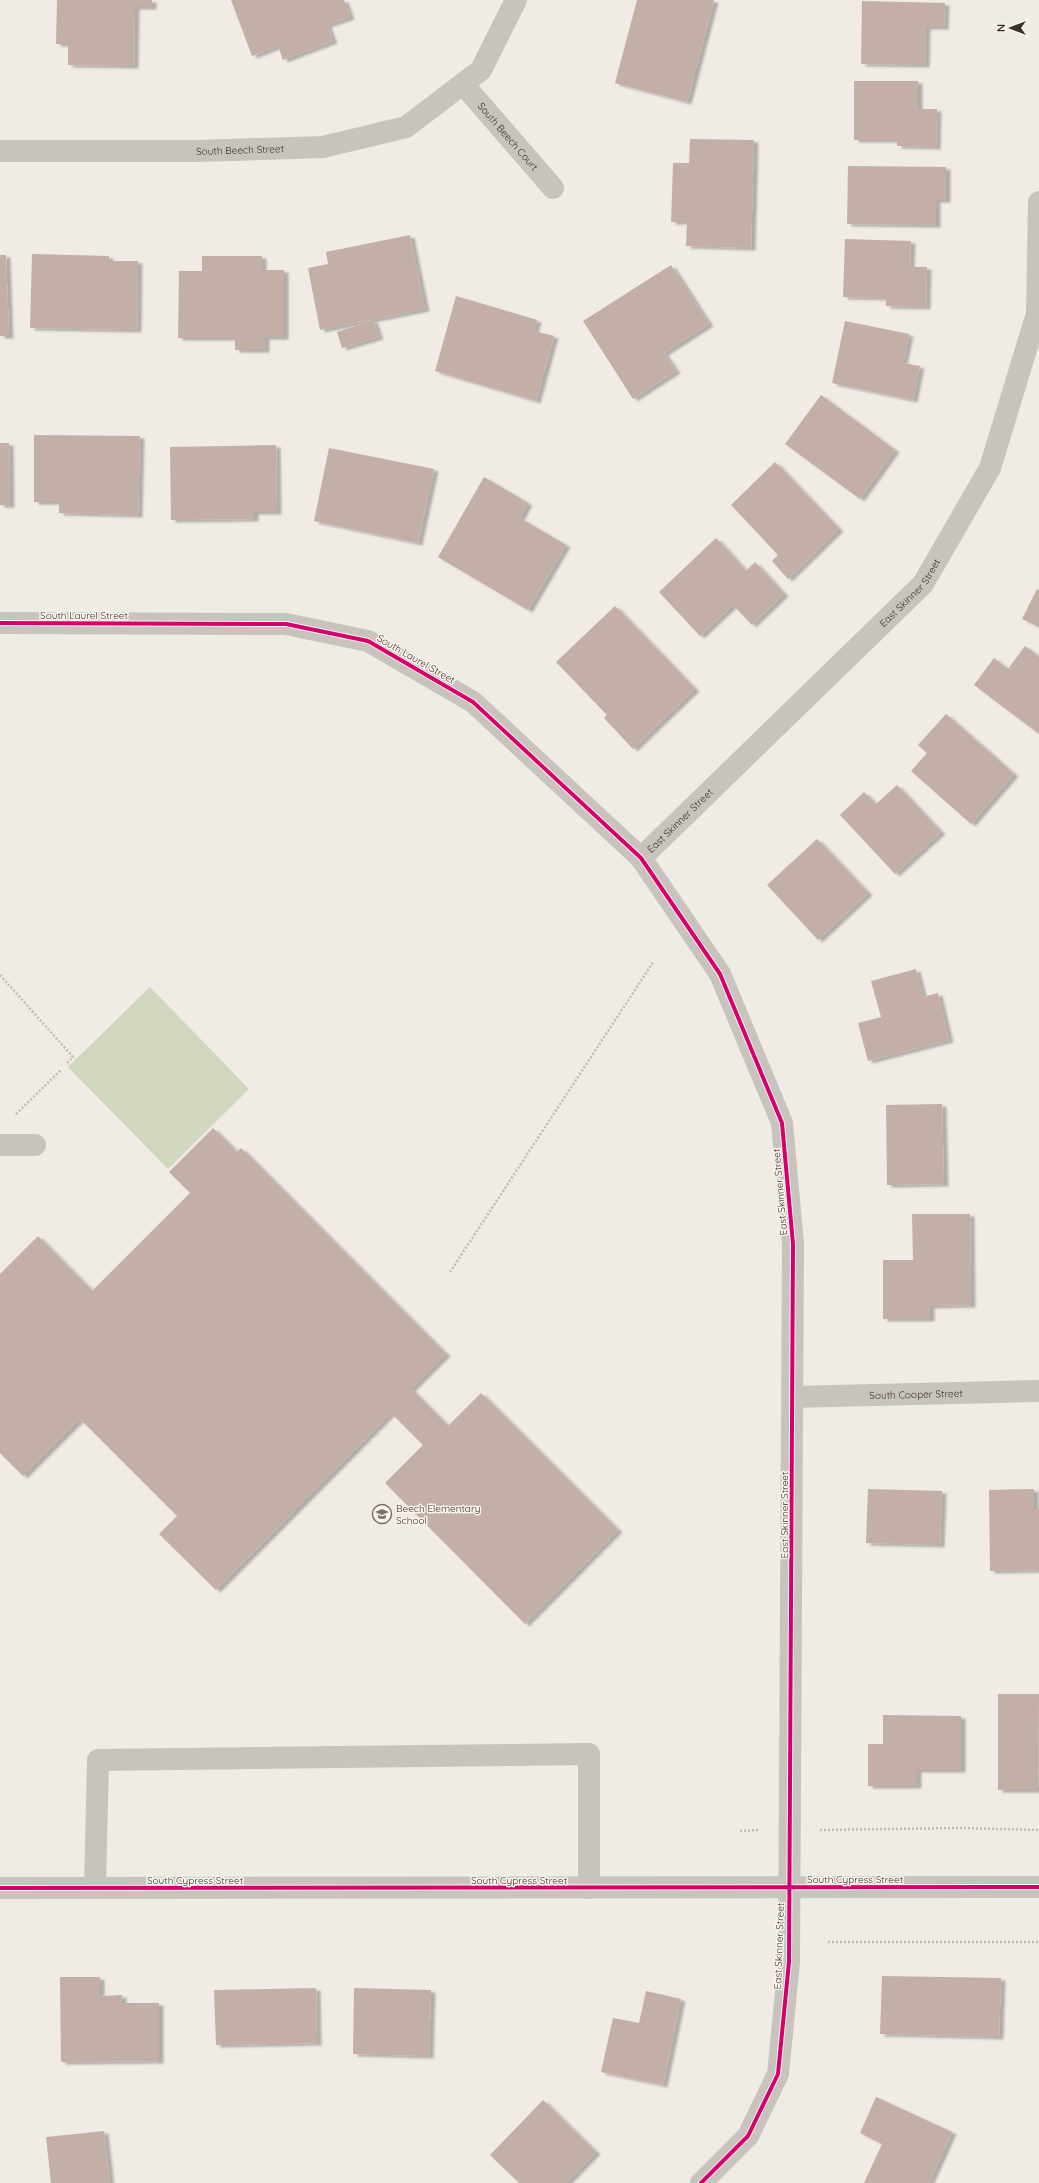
<svg xmlns="http://www.w3.org/2000/svg" width="1039" height="2183" viewBox="0 0 1039 2183" font-family="Quicksand,sans-serif">
<style>
.green{fill:#d1d6bf}
.building{fill:#c3afa7;filter:url(#shadow)}
.lines{fill:none;stroke-linecap:round;stroke-linejoin:round}
.path{stroke:#c2bbb6;stroke-width:2.5;stroke-dasharray:2 2;stroke-linecap:butt}
.minor{stroke:#c9c3be;stroke-width:22}
.cycleway-casing{stroke:#fbf5ee;stroke-width:6}
.cycleway{stroke:#d6006c;stroke-width:4}
.labels{text-anchor:middle;dominant-baseline:central;stroke-width:3;stroke-linejoin:round;paint-order:stroke}
.street-label{font-size:10px;fill:#3b302b;stroke:#fbf5ee}
.poi-label{font-size:10px;fill:#3b302b;stroke:#fbf5ee;text-anchor:start}
</style>
<defs>
<filter id="shadow"><feDropShadow dx="4.5" dy="2.5" stdDeviation="1" flood-color="#0004"/></filter>
</defs>
<rect width="100%" height="100%" fill="#f0ebe5"/>
<path class="green" d="M150 987 249 1089 168 1169 68 1067Z"/>
<g class="building">
<path d="M57 0H152V7H135L134 66 68 65V44H56Z"/>
<path d="M231 0H344L350 17 327 25 333 41 283 60 278 46 252 56Z"/>
<path d="M637 0H714L687 102 615 83Z"/>
<path d="M862 1 945 3 944 27H926L925 65 861 64Z"/>
<path d="M854 81H918V109H937L936 147 897 146V140H854Z"/>
<path d="M690 139 754 140 751 248 686 246 687 222H671L673 163H689Z"/>
<path d="M848 166 946 167V200H936V225L847 224Z"/>
<path d="M410 235 425 309 320 330 308 268 328 264 326 252Z"/>
<path d="M845 239 911 241 910 267H927L926 307 886 306V298L843 297Z"/>
<path d="M32 254 109 256V261H138L137 330 30 328Z"/>
<path d="M0 255H6L9 336H0Z"/>
<path d="M202 256H262V270H284V337H265V350H235V338H178L179 271H202Z"/>
<path d="M671 265 709 324 664 353 676 371 633 399 583 321Z"/>
<path d="M456 296 537 320 534 331 554 336 536 401 435 371Z"/>
<path d="M373 320 379 337 342 348 337 332Z"/>
<path d="M845 321 909 334 903 363 920 366 913 400 832 383Z"/>
<path d="M821 395 895 450 860 499 785 444Z"/>
<path d="M34 435 140 436 138 515 59 513V502H34Z"/>
<path d="M0 443H9L10 505H0Z"/>
<path d="M276 445 277 512H254V519L171 520 170 447Z"/>
<path d="M329 448 434 469 418 543 314 521Z"/>
<path d="M775 462 839 529 788 579 772 561 778 555 731 505Z"/>
<path d="M484 477 528 503 520 518 566 545 528 610 438 557Z"/>
<path d="M716 538 746 571 755 562 784 594 752 625 733 605 700 636 659 592Z"/>
<path d="M1037 589 1039 590V627L1022 619Z"/>
<path d="M615 606 695 689 633 749 604 718 607 715 556 662Z"/>
<path d="M1025 646 1039 657V734L974 685 994 658 1008 669Z"/>
<path d="M946 714 1014 774 971 824 911 771 927 753 918 745Z"/>
<path d="M897 785 941 832 895 874 840 815 864 792 876 804Z"/>
<path d="M817 839 868 893 818 940 767 885Z"/>
<path d="M916 969 923 997 938 993 949 1040 868 1061 858 1023 881 1017 871 981Z"/>
<path d="M942 1104 944 1184 887 1185 886 1105Z"/>
<path d="M213 1128 237 1152 241 1148 446 1354 411 1389 448 1426 481 1393 618 1530 525 1624 385 1483 423 1445 391 1413 216 1590 159 1534 177 1516 80 1419 23 1476 0 1453V1274L38 1236 92 1291 190 1193 169 1172Z"/>
<path d="M912 1214H970L971 1305 930 1306V1319H883V1260H913Z"/>
<path d="M868 1489 942 1491 940 1545 866 1543Z"/>
<path d="M1034 1489V1509H1039V1570L990 1571 989 1490Z"/>
<path d="M998 1694H1039L1038 1790H998Z"/>
<path d="M883 1715 961 1716V1770H917V1786H868V1744H883Z"/>
<path d="M882 1976 1001 1978 999 2037 880 2034Z"/>
<path d="M60 1977H100V1996L122 1995V2003H159V2061L61 2062Z"/>
<path d="M316 1988 317 2043 216 2045 214 1990Z"/>
<path d="M354 1988 431 1990 429 2056 353 2054Z"/>
<path d="M646 1991 681 1999 663 2085 601 2072 613 2018 639 2023Z"/>
<path d="M876 2097 952 2132 929 2183H864L882 2144 860 2133Z"/>
<path d="M543 2100 596 2152 566 2183H519L490 2155Z"/>
<path d="M104 2131 110 2183H51L46 2137Z"/>
</g>
<g class="lines">
<g class="path">
<path d="M0 975 73 1057 66 1064"/>
<path d="M16 1114 61 1070"/>
<path d="M450 1272 654 961"/>
<path d="M820 1830 959 1828 1039 1830"/>
<path d="M740 1831 759 1830"/>
<path d="M828 1942H1039"/>
</g>
<g class="minor">
<path id="s1" d="M463 84 553 188"/>
<path id="s2" d="M0 151H197L323 147 406 127 481 70 516 0"/>
<path d="M0 623 286 624 368 641 473 702 641 858 720 974 782 1123 793 1244 789 1962 778 2074 748 2136 701 2183"/>
<path id="s3" d="M641 858 923 584 990 468 1028 343 1037 314 1039 202"/>
<path d="M0 1145H35"/>
<path id="s4" d="M792 1397 1039 1391"/>
<path d="M0 1888 1039 1887"/>
<path d="M95 1888 98 1760 589 1754V1888"/>
</g>
<g class="cycleway-casing">
<g id="cycleway">
<path d="M0 623 286 624 368 641 473 702 641 858 720 974 782 1123 793 1244 789 1962 778 2074 748 2136 701 2183"/>
<path d="M0 1888 1039 1887"/>
</g>
</g>
<use href="#cycleway" class="cycleway"/>
</g>
<defs>
<g id="school-ring" transform="scale(1)"><circle r="9.5" fill="#fbf5ee" stroke="#7a716c" stroke-width="1.5"/><path d="M0-5L7-2L0 1L-7-2ZM-4 1L0 2.5L4 1V4Q0 6-4 4Z" fill="#7a716c"/></g>
</defs>
<g fill-rule="evenodd">
<use href="#school-ring" x="382" y="1514"/>
</g>
<g class="labels">
<g class="street-label">
<text stroke="none"><textPath href="#s1" startOffset="69">South Beech Court</textPath></text>
<text stroke="none"><textPath href="#s2" startOffset="240">South Beech Street</textPath></text>
<text stroke="none"><textPath href="#s3" startOffset="378">East Skinner Street</textPath></text>
<text x="84" y="615">South Laurel Street</text>
<text transform="translate(416 659) rotate(30)">South Laurel Street</text>
<text stroke="none"><textPath href="#s3" startOffset="54">East Skinner Street</textPath></text>
<text transform="translate(780 1192) rotate(-95)">East Skinner Street</text>
<text stroke="none"><textPath href="#s4" startOffset="124">South Cooper Street</textPath></text>
<text transform="translate(784 1515) rotate(-90)">East Skinner Street</text>
<text x="855" y="1879">South Cypress Street</text>
<text x="195" y="1880">South Cypress Street</text>
<text x="519" y="1880">South Cypress Street</text>
<text transform="translate(779 1946) rotate(-88)">East Skinner Street</text>
</g>
<g class="poi-label">
<text x="396" y="1508">Beech Elementary<tspan x="396" dy="12">School</tspan></text>
</g>
</g>
<g transform="translate(1011 28) rotate(270)" stroke="#fbf5ee" stroke-width="3" paint-order="stroke">
<path d="M0-3L7 15L0 10L-7 15Z" fill="#3b302b"/>
<text y="-6" font-size="11" font-weight="bold" text-anchor="middle" fill="#3b302b">N</text>
</g>
</svg>
